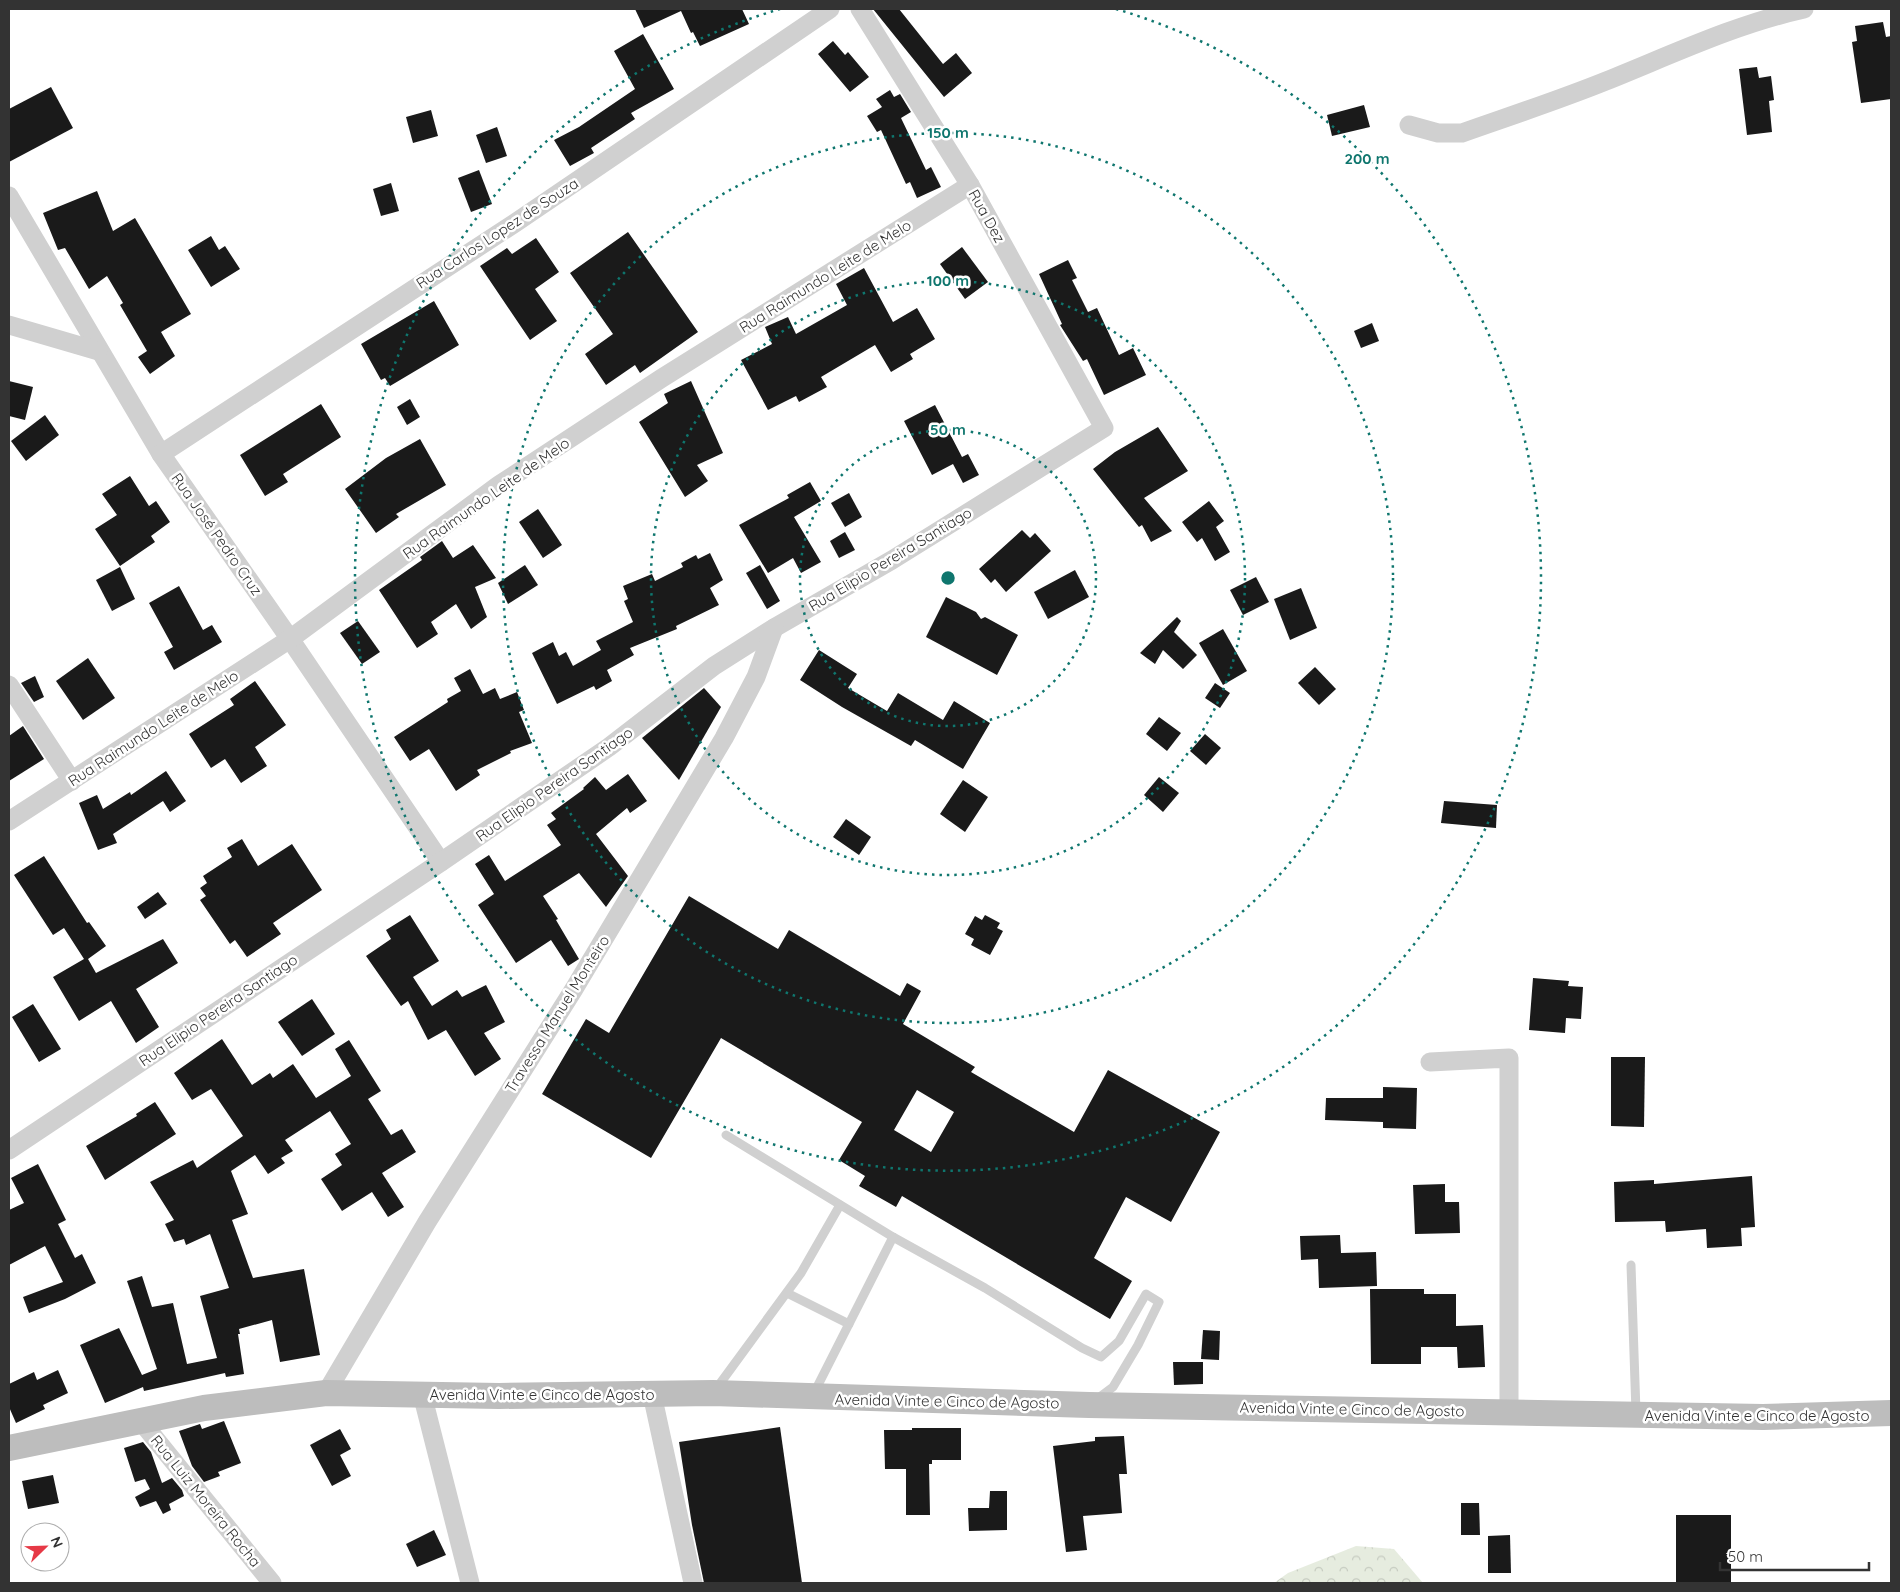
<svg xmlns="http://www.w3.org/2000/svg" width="1900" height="1592" viewBox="0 0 1900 1592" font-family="Quicksand,sans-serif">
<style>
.forest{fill:url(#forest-crowns)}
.building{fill:#1a1a1a;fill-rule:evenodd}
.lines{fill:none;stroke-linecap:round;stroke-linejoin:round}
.service{stroke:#d0d0d0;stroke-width:9}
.minor{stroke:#d0d0d0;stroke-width:19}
.secondary{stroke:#bdbdbd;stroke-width:26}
.ring{fill:none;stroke:#0f766e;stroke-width:2.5;stroke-dasharray:2.5 5}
.labels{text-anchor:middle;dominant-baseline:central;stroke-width:5;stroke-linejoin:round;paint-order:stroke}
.street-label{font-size:15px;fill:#333;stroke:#fff}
.centre{fill:#0f766e;stroke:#fff;stroke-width:2.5}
.ring-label{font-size:15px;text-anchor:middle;font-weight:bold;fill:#0f766e;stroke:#fff;stroke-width:5;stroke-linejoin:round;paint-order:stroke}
</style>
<defs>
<pattern id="forest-crowns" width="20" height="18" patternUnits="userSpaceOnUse" patternTransform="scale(1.25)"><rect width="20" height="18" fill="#e6ecdf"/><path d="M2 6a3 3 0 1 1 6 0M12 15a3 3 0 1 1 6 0" fill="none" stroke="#c6cbc0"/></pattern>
</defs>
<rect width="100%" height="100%" fill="#fff"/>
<path class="forest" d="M1356 1546 1394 1549 1423 1583H1274L1288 1573Z"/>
<g class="building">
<path d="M635 9H742L749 24 700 46 693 32 691 33 681 11 644 28Z"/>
<path d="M873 9H899L943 64 956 53 972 73 944 97Z"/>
<path d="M1883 22 1886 37 1891 36V99L1861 103 1852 42 1857 41 1855 26Z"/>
<path d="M643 34 674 89 631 113 635 119 591 148 594 153 570 166 554 140 579 127 635 89 614 51Z"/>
<path d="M833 41 845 55 848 52 869 77 850 92 818 54Z"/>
<path d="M1757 67 1759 78 1771 76 1774 100 1769 101 1772 132 1747 135 1739 69Z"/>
<path d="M51 87 73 128 9 162V109Z"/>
<path d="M890 90 894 97 900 94 911 112 901 118 926 170 931 167 941 187 917 198 910 182 906 184 881 130 877 132 867 116 882 107 876 99Z"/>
<path d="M1364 105 1370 127 1332 136 1327 115Z"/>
<path d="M431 110 438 136 413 143 406 117Z"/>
<path d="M497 127 507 156 486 163 476 135Z"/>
<path d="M479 170 492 204 471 212 458 178Z"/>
<path d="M391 183 399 211 381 216 373 189Z"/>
<path d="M97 191 113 231 135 218 191 314 161 332 175 356 150 374 138 357 147 351 120 305 123 303 107 276 89 289 65 248 58 250 43 213Z"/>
<path d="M628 232 698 332 640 373 635 365 606 385 585 354 613 334 570 273Z"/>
<path d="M211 236 219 250 225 246 240 269 211 287 188 250Z"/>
<path d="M536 238 559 272 535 289 557 321 530 340 480 266 507 248 512 254Z"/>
<path d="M962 247 988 282 965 299 940 264Z"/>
<path d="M1068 260 1077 278 1072 280 1088 312 1097 308 1119 355 1133 348 1146 375 1104 395 1087 359 1083 361 1060 325 1062 324 1039 274Z"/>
<path d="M864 268 893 322 917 308 935 339 910 354 913 359 891 372 875 345 821 377 827 387 799 402 796 396 768 410 741 360 772 344 765 327 788 317 796 334 847 305 836 284Z"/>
<path d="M434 301 459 345 390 386 385 378 381 380 361 344Z"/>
<path d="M1372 323 1379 341 1361 348 1354 331Z"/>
<path d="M9 381 33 387 25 420 9 416Z"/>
<path d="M691 381 723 453 697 465 708 481 685 497 639 422 668 403 664 394Z"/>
<path d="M410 399 420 417 407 425 397 407Z"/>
<path d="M321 404 341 437 283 474 288 482 265 496 240 455Z"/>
<path d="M935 405 962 457 968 454 979 475 963 483 953 464 932 475 904 421Z"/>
<path d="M45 415 59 435 26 461 11 441Z"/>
<path d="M1158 427 1188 471 1144 498 1172 531 1151 542 1142 525 1139 527 1093 469 1115 452Z"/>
<path d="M420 439 446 485 396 514 399 517 376 533 345 489 386 458Z"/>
<path d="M130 476 149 506 156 501 170 522 151 536 155 542 120 566 95 529 117 515 102 494Z"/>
<path d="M810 482 821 501 794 517 821 562 801 573 793 558 768 573 739 525 789 498 787 495Z"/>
<path d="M849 493 862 517 845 527 831 503Z"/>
<path d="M1209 501 1224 521 1216 527 1230 552 1215 561 1202 538 1197 542 1182 522Z"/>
<path d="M538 509 562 545 543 558 519 522Z"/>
<path d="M1022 530 1030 538 1035 533 1051 551 1006 592 995 579 991 583 979 569Z"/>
<path d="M845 532 855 550 839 558 830 541Z"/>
<path d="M442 541 453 558 473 545 496 578 475 587 487 617 471 629 456 604 431 622 438 634 417 648 379 590 422 560 420 557Z"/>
<path d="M710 553 723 580 710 588 719 605 676 626 677 629 630 648 634 655 607 670 612 681 596 690 594 686 557 704 532 653 553 642 559 656 566 652 573 666 601 650 596 641 633 622 624 601 628 599 623 586 652 574 655 581 683 567 681 563 696 555 698 559Z"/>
<path d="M525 565 538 585 508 604 498 583Z"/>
<path d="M760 565 780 601 767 609 746 573Z"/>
<path d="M120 567 135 599 112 611 96 580Z"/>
<path d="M1075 570 1089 597 1048 619 1034 592Z"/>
<path d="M1256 577 1269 602 1243 615 1230 590Z"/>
<path d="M179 586 203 630 212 625 222 642 174 670 164 652 173 647 149 603Z"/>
<path d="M1301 588 1317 628 1290 640 1274 599Z"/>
<path d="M946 597 976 612 981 619 985 617 1018 635 997 675 926 637Z"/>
<path d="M1177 617 1181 621 1174 632 1197 655 1183 669 1163 650 1155 664 1140 653Z"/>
<path d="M358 621 380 652 362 664 340 633Z"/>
<path d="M1223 629 1247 671 1223 685 1199 643Z"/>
<path d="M819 650 857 674 848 688 887 711 898 693 943 720 954 701 990 723 963 769 915 740 911 746 842 707 800 680Z"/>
<path d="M88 658 115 698 83 720 56 681Z"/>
<path d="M1315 667 1336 689 1319 705 1298 683Z"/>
<path d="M470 669 483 694 495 688 500 699 517 692 524 710 519 712 532 743 510 751 511 753 477 770 480 775 456 791 429 749 410 761 394 737 448 702 447 699 461 691 454 678Z"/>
<path d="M35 676 44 697 34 702 21 683Z"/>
<path d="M255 681 286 725 255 747 267 766 241 783 225 759 211 768 189 734 234 705 230 699Z"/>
<path d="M1215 683 1230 693 1220 708 1205 698Z"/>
<path d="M704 688 721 707 679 780 642 738Z"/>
<path d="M1159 717 1181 733 1167 751 1146 734Z"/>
<path d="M23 726 44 759 9 781V736Z"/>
<path d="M1205 734 1221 748 1206 765 1190 751Z"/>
<path d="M166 771 186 801 170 812 163 801 113 834 117 843 98 850 79 803 97 795 103 809 130 792 131 795Z"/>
<path d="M628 774 647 801 630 813 627 808 596 834 628 876 606 907 579 873 543 896 558 919 556 920 579 959 568 966 551 940 516 963 478 905 494 894 475 864 489 855 505 881 561 845 547 825 556 819 551 813 584 789 583 788 595 777 606 790Z"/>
<path d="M1159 777 1179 793 1163 812 1144 795Z"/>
<path d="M963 780 988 797 965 832 940 814Z"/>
<path d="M1444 801 1497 805 1496 828 1441 823Z"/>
<path d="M846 819 871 837 859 855 833 837Z"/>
<path d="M242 839 258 866 292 844 322 890 273 923 281 934 247 957 235 940 230 944 200 900 206 896 200 888 207 883 203 876 232 857 227 848Z"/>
<path d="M44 856 87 923 89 922 106 946 88 959 96 973 163 939 178 963 136 989 159 1027 136 1043 111 1001 79 1021 53 977 84 959 64 928 53 935 14 875Z"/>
<path d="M158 892 167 904 145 919 137 907Z"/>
<path d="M689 896 778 949 789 930 900 996 907 983 921 991 903 1024 975 1067 971 1072 1074 1132 1108 1070 1220 1132 1171 1222 1126 1197 1094 1258 1132 1281 1110 1319 902 1196 896 1207 859 1186 865 1176 839 1160 862 1122 721 1038 651 1158 542 1094 586 1019 609 1033ZM917 1090 954 1112 931 1152 894 1130Z"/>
<path d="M410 915 439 961 413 977 432 1006 457 990 462 997 486 985 505 1022 484 1033 501 1059 475 1076 446 1030 428 1040 408 1001 401 1006 366 956 391 939 386 930Z"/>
<path d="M985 915 1000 923 997 928 1003 931 990 955 971 945 974 939 965 934 975 916 982 920Z"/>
<path d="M1533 978 1569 981 1568 986 1583 987 1581 1019 1566 1018 1565 1033 1529 1030Z"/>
<path d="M312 999 335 1034 302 1056 278 1022Z"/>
<path d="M33 1004 61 1049 39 1062 12 1017Z"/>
<path d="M222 1039 252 1085 270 1073 273 1078 293 1064 316 1098 351 1076 335 1049 349 1040 381 1091 368 1099 391 1135 402 1129 416 1152 382 1173 404 1207 388 1217 372 1192 342 1211 321 1179 342 1165 335 1154 351 1144 330 1111 285 1140 293 1151 281 1158 285 1163 268 1174 255 1155 231 1171 248 1214 232 1220 253 1278 304 1269 320 1355 280 1362 272 1320 239 1329 240 1334H238L244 1374 226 1377 225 1373 144 1391 143 1387 105 1403 80 1345 119 1328 142 1375 157 1369 127 1281 142 1276 152 1307 173 1303 187 1364 217 1358 200 1296 229 1288 210 1234 186 1245 184 1239 174 1242 165 1224 174 1220 150 1182 193 1160 197 1168 243 1136 211 1089 192 1100 174 1073Z"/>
<path d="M1611 1057H1645L1644 1127 1611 1126Z"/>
<path d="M1383 1087 1417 1088 1416 1129 1383 1128V1122L1325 1120 1326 1098H1383Z"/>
<path d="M155 1102 176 1134 105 1180 86 1146 137 1116 136 1114Z"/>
<path d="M38 1164 66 1220 58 1224 75 1258 82 1254 96 1283 65 1299 29 1313 23 1297 63 1282 45 1246 9 1265V1210L24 1203 11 1178Z"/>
<path d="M1752 1176 1755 1227 1741 1228 1742 1246 1707 1248 1706 1229 1666 1232 1665 1221 1615 1222 1614 1182 1654 1180V1184Z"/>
<path d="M1445 1184V1202H1459L1460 1233 1415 1234 1413 1185Z"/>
<path d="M1340 1235 1341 1253 1376 1252 1377 1286 1319 1288 1318 1259 1301 1260 1300 1236Z"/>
<path d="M1370 1289H1424V1294H1456V1326L1483 1325 1485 1367 1458 1368 1457 1347H1421V1364H1371Z"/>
<path d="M1203 1330 1220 1331 1219 1360 1201 1359Z"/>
<path d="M1173 1362H1203V1384L1174 1385Z"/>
<path d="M58 1370 68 1393 43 1405 45 1409 16 1423 9 1407V1384L34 1372 37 1380Z"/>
<path d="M224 1421 241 1463 218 1472 220 1476 204 1482 192 1466 179 1431 200 1424 202 1429Z"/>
<path d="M780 1427 802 1583H704L692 1525 679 1442Z"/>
<path d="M912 1428H961V1460H932V1464H929L930 1515H906V1469H885L884 1430H912Z"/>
<path d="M340 1429 351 1449 340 1455 351 1476 332 1486 310 1445Z"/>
<path d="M1124 1436 1127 1474H1119L1122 1513 1083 1516 1087 1550 1066 1552 1053 1446 1095 1441V1437Z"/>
<path d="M143 1442 151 1452 162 1483 172 1478 182 1490 184 1496 169 1504 171 1510 163 1514 156 1501 140 1507 135 1497 150 1489 145 1479 135 1482 124 1448Z"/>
<path d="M53 1475 59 1503 28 1509 22 1481Z"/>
<path d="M990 1491H1007V1530L969 1531 968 1508H989Z"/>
<path d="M1461 1503H1479L1480 1535H1461Z"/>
<rect x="1676" y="1515" width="55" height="68"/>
<path d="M434 1530 446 1555 417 1567 406 1544Z"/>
<path d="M1510 1535 1511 1573H1488V1536Z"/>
</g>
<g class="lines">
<g class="service">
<path d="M726 1135 893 1237 985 1288 1082 1348 1101 1357 1119 1341 1146 1294 1159 1302 1138 1345 1113 1387 1097 1399"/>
<path d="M1631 1265 1636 1412"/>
<path d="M787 1293 849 1324"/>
<path d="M716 1389 801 1273 840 1205"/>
<path d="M814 1393 893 1237"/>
</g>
<g class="minor">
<path d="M1409 125 1438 133H1462C1510 116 1559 100 1606 81 1671 55 1736 24 1804 9"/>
<path d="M9 196 161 454 290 639 441 862"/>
<path d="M9 325 98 351"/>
<path d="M161 454 515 223 830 9"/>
<path d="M9 685 72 781"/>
<path d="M9 821 290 639 499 485 662 378 970 185"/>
<path d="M1430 1062 1509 1058V1412"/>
<path d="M9 1150 441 862 609 747 714 666 774 628 892 560 1104 428 970 185 860 9"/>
<path d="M326 1393 427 1222 574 989 724 738 756 677 774 628"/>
<path d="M422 1394 470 1583"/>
<path d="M652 1394 693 1583"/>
<path d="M140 1420 272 1583"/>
</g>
<path class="secondary" d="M9 1448 204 1408 326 1393 499 1396 713 1393 1089 1405 1763 1417 1891 1413"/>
</g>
<g class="ring">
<circle cx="948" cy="578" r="148"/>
<circle cx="948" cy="578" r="297"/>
<circle cx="948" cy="578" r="445"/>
<path d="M1116 9A593 593 0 1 1 780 9"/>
</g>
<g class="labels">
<g class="street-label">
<text transform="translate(987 216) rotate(61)">Rua Dez</text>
<text transform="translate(497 233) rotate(-33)">Rua Carlos Lopez de Souza</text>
<text transform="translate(825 276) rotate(-32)">Rua Raimundo Leite de Melo</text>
<text transform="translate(486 498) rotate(-35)">Rua Raimundo Leite de Melo</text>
<text transform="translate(217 534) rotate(55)">Rua José Pedro Cruz</text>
<text transform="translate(890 559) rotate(-31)">Rua Elipio Pereira Santiago</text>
<text transform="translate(153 728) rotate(-33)">Rua Raimundo Leite de Melo</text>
<text transform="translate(554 784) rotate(-35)">Rua Elipio Pereira Santiago</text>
<text transform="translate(218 1010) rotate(-34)">Rua Elipio Pereira Santiago</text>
<text transform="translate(557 1014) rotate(-58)">Travessa Manuel Monteiro</text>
<text x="542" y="1394">Avenida Vinte e Cinco de Agosto</text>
<text transform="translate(947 1401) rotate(1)">Avenida Vinte e Cinco de Agosto</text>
<text transform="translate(1352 1409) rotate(1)">Avenida Vinte e Cinco de Agosto</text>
<text x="1757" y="1415">Avenida Vinte e Cinco de Agosto</text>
<text transform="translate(206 1501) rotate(51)">Rua Luiz Moreira Rocha</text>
</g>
</g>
<circle cx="948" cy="578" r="8" class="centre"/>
<g class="ring-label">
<text x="948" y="138">150 m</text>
<text x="1367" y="164">200 m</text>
<text x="948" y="286">100 m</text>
<text x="948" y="435">50 m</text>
</g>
<rect width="1900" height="1592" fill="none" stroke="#333333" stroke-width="20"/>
<g transform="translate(45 1547) rotate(67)"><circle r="24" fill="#ffffff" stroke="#adadad"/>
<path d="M0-4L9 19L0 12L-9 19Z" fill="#e63946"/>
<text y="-8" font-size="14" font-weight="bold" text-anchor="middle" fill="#333333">N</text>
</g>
<path d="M1720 1562v8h149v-8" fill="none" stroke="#333333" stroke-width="2.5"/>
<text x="1728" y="1562" font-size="15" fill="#333333" stroke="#ffffff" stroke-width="4" paint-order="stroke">50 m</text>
</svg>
